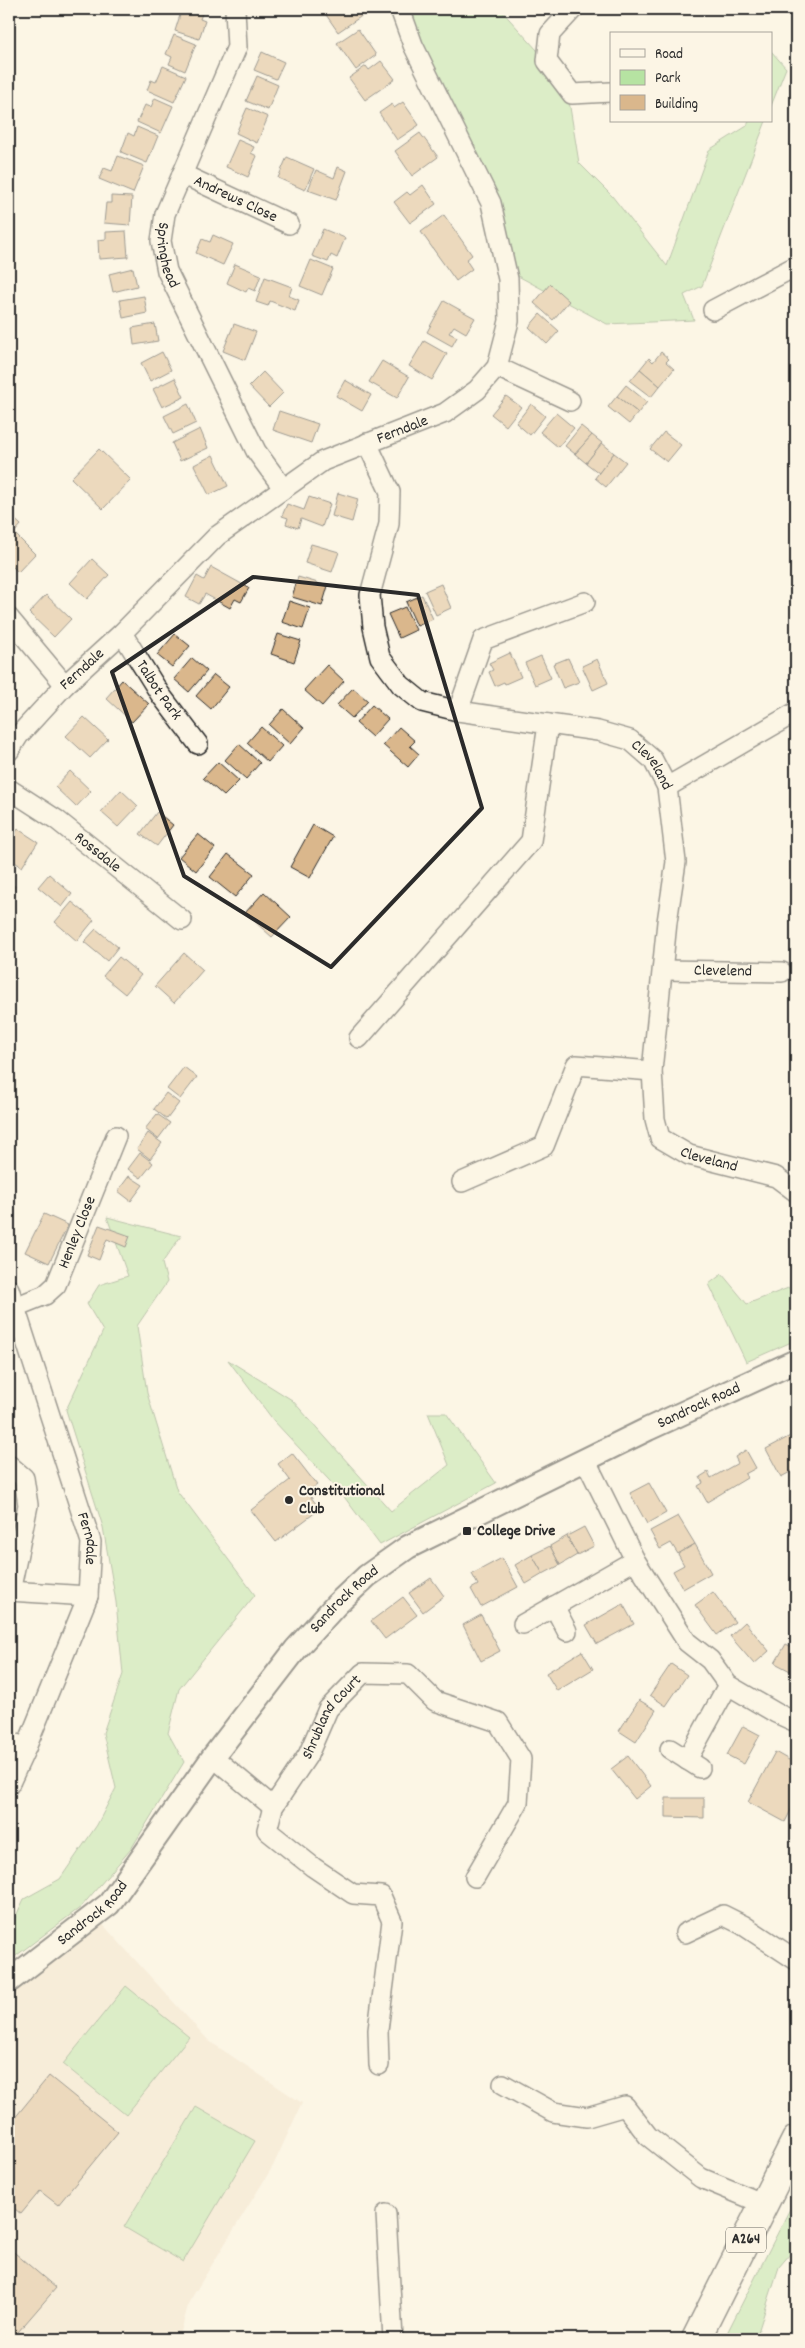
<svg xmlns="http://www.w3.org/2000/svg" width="805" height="2348" viewBox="0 0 805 2348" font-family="Dekko,sans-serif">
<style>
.built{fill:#f2e2ca}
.green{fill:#b6e3a2;stroke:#708766}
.building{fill:#dab78c;stroke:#2b2b2b}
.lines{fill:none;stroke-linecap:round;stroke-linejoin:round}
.minor-casing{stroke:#2b2b2b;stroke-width:22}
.tertiary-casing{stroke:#2b2b2b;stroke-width:26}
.primary-casing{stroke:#2b2b2b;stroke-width:31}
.minor{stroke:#fcf5e5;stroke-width:19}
.tertiary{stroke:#fcf5e5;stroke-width:22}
.primary{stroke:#fcf5e5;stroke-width:28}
.marked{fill:none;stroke:#2b2b2b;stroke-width:4;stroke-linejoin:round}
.poi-dot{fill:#2b2b2b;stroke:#fcf5e5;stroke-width:2}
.labels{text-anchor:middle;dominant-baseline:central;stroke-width:4;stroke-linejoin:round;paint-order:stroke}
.shield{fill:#fcf5e5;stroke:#6a6863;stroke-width:1}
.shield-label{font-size:15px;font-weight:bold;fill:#2b2b2b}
.street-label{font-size:16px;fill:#2b2b2b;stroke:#fcf5e5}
.poi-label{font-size:16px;font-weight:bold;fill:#2b2b2b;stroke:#fcf5e5;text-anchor:start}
</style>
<rect width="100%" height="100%" fill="#fcf5e5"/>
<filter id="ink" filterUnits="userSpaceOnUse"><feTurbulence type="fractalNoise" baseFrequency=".02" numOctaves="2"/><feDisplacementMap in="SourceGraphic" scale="10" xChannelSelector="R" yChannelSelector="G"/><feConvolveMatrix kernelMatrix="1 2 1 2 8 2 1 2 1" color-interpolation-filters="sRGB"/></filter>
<g filter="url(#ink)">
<path class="built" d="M96 1917 209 2041 302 2103 273 2166 189 2302 179 2339H9V1986Z"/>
<g class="green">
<path d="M406 9H500L537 50 542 66 569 101 579 163 612 196 667 266 709 150 747 126 749 121H766L702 286 684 295 694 320 607 324 518 276 494 194Z"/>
<path d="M771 51 786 68 771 106Z"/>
<path d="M796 818V859L791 842 790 827Z"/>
<path d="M107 1217 181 1236 162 1263 167 1282 137 1326 147 1393 177 1491 255 1595 179 1689 168 1733 184 1762 131 1849 81 1907 9 1961V1918L14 1920 24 1899 60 1879 97 1825 116 1788 103 1733 123 1674 116 1602 103 1527 66 1410 103 1331 87 1304 99 1285 128 1276Z"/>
<path d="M722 1274 747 1304 796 1285V1340L746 1362 709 1284Z"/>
<path d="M228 1360 292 1400 391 1511 449 1465 428 1413H446L496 1483 380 1545 342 1494 274 1421Z"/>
<path d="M126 1986 189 2037 126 2115 63 2064Z"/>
<path d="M196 2107 255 2141 183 2262 124 2227Z"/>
<path d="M796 2197V2247L779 2267 758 2332 768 2339H724Z"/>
</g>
<g class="building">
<path d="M188 9 203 11 200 19 205 21 199 39 175 31 181 12 187 14Z"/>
<path d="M322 9H363L366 13 338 32Z"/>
<path d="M358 29 376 55 356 70 337 43Z"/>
<path d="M174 35 196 44 185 71 169 64 172 57 166 54Z"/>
<path d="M262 52 284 62 276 79 254 70Z"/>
<path d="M381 61 395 79 365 100 349 78 366 66 369 70Z"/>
<path d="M163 66 186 76 174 102 147 90 151 80 156 82Z"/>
<path d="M257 76 278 85 268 110 246 101Z"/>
<path d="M155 98 173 106 161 133 137 122 145 105 151 107Z"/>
<path d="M403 102 419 125 397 140 379 113 392 104 394 108Z"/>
<path d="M247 108 268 117 257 143 236 133Z"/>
<path d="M137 127 158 136 147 163 121 152 128 133 134 136Z"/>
<path d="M420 133 438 157 412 176 395 151Z"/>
<path d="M238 140 254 147 251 153 257 156 248 177 226 167Z"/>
<path d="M118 156 144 166 133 193 99 179 104 168 112 171Z"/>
<path d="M287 157 314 169 305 190 278 178Z"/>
<path d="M338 167 347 171 336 200 308 190 316 170 334 178Z"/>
<path d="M423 185 436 204 410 223 394 202 407 192 410 195Z"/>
<path d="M111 196 132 197 130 225 104 223 106 203H111Z"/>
<path d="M444 215 472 255 466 260 472 269 456 281 421 232Z"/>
<path d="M323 229 345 238 337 258 331 255 328 262 312 256Z"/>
<path d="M126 231 128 257 99 259 98 240 106 239V232Z"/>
<path d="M213 235 233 244 223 265 196 253 202 239 210 242Z"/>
<path d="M311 260 333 269 322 295 300 286Z"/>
<path d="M235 264 261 275 255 291 248 288 246 292 227 283Z"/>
<path d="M133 268 137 286 113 292 109 274Z"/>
<path d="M265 277 292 287 289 296 299 300 295 311 270 301 268 306 256 302Z"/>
<path d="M550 284 569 301 553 320 534 303Z"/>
<path d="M144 296 147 313 123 318 120 300Z"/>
<path d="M444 301 475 318 466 333 454 326 449 333 457 337 452 346 427 332Z"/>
<path d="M540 314 559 331 547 344 529 327Z"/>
<path d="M155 324 158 341 134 345 132 328Z"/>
<path d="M234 324 256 332 245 360 223 351Z"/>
<path d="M424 341 447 354 432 380 409 366Z"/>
<path d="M162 352 171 370 150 381 141 363Z"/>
<path d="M661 352 669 359 666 362 674 369 660 386 640 369 649 358 653 362Z"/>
<path d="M382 361 409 377 397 398 369 382Z"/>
<path d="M640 369 660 386 651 397 630 381Z"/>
<path d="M263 372 283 393 269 407 249 386Z"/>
<path d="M175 378 184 397 162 407 153 389Z"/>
<path d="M345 380 371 395 362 411 336 396Z"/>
<path d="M626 385 647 402 638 413 617 396Z"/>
<path d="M506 396 521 407 506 426 491 414Z"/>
<path d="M617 396 638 413 629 424 608 407Z"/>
<path d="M188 404 196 423 173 434 164 416Z"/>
<path d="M531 404 545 416 530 435 516 423Z"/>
<path d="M279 411 318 424 311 443 273 430Z"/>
<path d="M556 413 574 428 558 447 540 432Z"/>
<path d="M581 426 592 435 575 454 565 446Z"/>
<path d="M200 429 208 448 180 461 172 443Z"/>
<path d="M664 432 681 445 667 462 650 449Z"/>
<path d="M592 435 602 443 586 463 575 454Z"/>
<path d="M602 443 614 453 599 473 586 463Z"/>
<path d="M99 449 131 480 103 509 71 478Z"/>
<path d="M614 453 626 462 606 487 595 478Z"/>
<path d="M213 455 228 486 209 495 194 465Z"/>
<path d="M338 493 358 499 352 522 332 516Z"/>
<path d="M309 497 330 504 322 527 301 519 298 528 286 524 288 518 282 516 287 504 304 510Z"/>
<path d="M10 515 21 525 14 533 35 554 18 572 9 563Z"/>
<path d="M311 544 339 552 332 572 305 563Z"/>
<path d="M92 559 109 575 87 599 70 583Z"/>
<path d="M211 567 249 588 241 602 235 599 230 608 205 594 199 604 186 597 197 576 204 580Z"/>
<path d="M298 577 328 586 322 606 292 597Z"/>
<path d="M441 584 451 608 436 615 425 591Z"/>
<path d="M46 595 71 619 54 637 29 613Z"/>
<path d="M422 595 433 619 417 626 406 602Z"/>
<path d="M289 601 310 608 303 629 282 622Z"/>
<path d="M405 607 416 630 399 638 388 614Z"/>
<path d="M175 634 190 646 172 667 157 655Z"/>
<path d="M278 634 301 641 294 662 271 654Z"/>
<path d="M510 653 521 677 505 684 504 682 495 686 489 672 493 670 489 663Z"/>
<path d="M541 656 551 678 535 685 525 663Z"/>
<path d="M192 658 207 671 189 692 174 679Z"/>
<path d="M568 658 579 682 563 688 553 664Z"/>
<path d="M597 659 608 683 593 690 582 666Z"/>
<path d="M327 665 344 681 322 706 304 690Z"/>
<path d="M214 675 229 687 211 709 196 696Z"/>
<path d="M122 680 149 704 132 722 106 698Z"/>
<path d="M353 688 368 701 352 718 337 705Z"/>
<path d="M372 705 388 719 372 737 356 723Z"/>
<path d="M283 709 304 728 290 744 269 725Z"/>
<path d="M84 717 108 739 90 758 66 736Z"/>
<path d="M261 727 282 746 268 762 247 743Z"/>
<path d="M399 727 415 741 410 746 419 754 408 767 383 745Z"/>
<path d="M239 744 260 763 246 779 225 760Z"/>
<path d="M218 762 239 781 224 796 203 778Z"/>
<path d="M70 771 91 791 76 807 55 787Z"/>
<path d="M121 790 138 806 118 827 101 812Z"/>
<path d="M157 812 173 825 157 846 140 834Z"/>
<path d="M313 825 333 837 310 878 290 867Z"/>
<path d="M18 829 38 842 22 867 9 858V843Z"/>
<path d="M198 834 215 848 196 871 179 857Z"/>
<path d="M228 854 254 874 235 897 210 877Z"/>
<path d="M49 874 72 894 62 907 38 887Z"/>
<path d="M9 884 15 886 9 904Z"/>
<path d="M264 892 291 917 272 937 245 913Z"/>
<path d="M72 902 94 920 77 941 55 922Z"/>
<path d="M96 929 118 947 107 961 84 942Z"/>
<path d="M184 953 203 970 174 1003 155 986Z"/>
<path d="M119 957 141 975 125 994 103 976Z"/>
<path d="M184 1067 197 1077 180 1099 167 1089Z"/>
<path d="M166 1093 179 1103 167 1119 154 1109Z"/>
<path d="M157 1114 170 1123 158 1139 145 1129Z"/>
<path d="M148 1133 162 1143 150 1159 137 1149Z"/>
<path d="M140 1153 153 1163 141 1178 128 1169Z"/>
<path d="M129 1176 143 1185 131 1201 118 1191Z"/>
<path d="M44 1214 68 1225 49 1263 25 1252Z"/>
<path d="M99 1225 130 1236 126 1247 107 1239 99 1260 87 1255Z"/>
<path d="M794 1434 796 1438V1469L781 1477 766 1449Z"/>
<path d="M746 1450 756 1468 745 1474 747 1478 707 1502 698 1486 703 1483 700 1477 708 1472 711 1478 738 1463 735 1457Z"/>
<path d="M292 1453 317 1485 307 1492 320 1509 276 1542 251 1510 290 1480 278 1464Z"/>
<path d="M649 1483 666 1513 647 1524 630 1493Z"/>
<path d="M678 1516 695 1544 678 1554 671 1543 660 1549 650 1531Z"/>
<path d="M584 1527 594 1546 577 1555 567 1536Z"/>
<path d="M567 1536 577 1555 560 1565 550 1546Z"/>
<path d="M695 1544 711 1573 683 1589 673 1571 684 1565 678 1554Z"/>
<path d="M550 1546 560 1565 543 1574 532 1555Z"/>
<path d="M532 1555 543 1574 526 1584 515 1565Z"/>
<path d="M502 1558 518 1587 481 1607 471 1589 478 1585 472 1574Z"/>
<path d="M431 1578 444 1596 423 1612 409 1593Z"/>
<path d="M713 1592 735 1622 717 1635 695 1605Z"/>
<path d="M403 1597 417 1615 385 1639 371 1621Z"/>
<path d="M623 1604 634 1624 597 1644 586 1625Z"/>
<path d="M481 1615 500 1651 481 1661 463 1625Z"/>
<path d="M745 1622 769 1651 754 1664 730 1636Z"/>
<path d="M786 1644 796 1649V1674L775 1663Z"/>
<path d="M582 1651 593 1669 557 1691 546 1673Z"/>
<path d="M671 1664 687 1675 666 1706 650 1695Z"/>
<path d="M639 1700 656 1710 636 1742 619 1731Z"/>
<path d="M743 1726 760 1735 744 1764 727 1755Z"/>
<path d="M775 1752 796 1764V1800L785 1822 748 1802Z"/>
<path d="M628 1756 651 1786 635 1799 611 1769Z"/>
<path d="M666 1798H704V1818L666 1817Z"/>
<path d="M49 2076 118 2132 58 2205 40 2191 21 2214 9 2204V2125Z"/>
<path d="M9 2248 56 2288 12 2339H9Z"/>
</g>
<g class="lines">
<g class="minor-casing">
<g id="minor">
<path id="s1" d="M235 9 237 47 165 214 161 241 167 271 256 451 283 488"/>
<path d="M573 9 550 34 547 61 572 94 611 92"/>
<path id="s2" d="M182 174 289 224"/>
<path d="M713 310 796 266"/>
<path d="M497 367 570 401"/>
<path id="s3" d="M367 443 390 492 389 524 370 595 373 627 380 657 401 685 422 702 458 711 598 731 630 740 653 760 667 787 676 862 667 922 652 1071 655 1119 660 1138 689 1155 776 1177 796 1192"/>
<path d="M9 618 65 685"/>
<path id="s4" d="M122 633 160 694 198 744"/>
<path d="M458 711 483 640 585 602"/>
<path id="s5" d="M9 751 19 735 65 685 122 633 217 536 323 461 445 413 477 390 497 367 509 321 508 279 491 203 413 45 400 9"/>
<path d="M667 787 796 712"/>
<path id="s6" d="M9 789 57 820 182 920"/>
<path id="s7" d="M663 970 782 972"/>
<path d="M359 1038 531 841 548 724"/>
<path d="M462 1182 544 1146 576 1065 652 1071"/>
<path id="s8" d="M9 1289 91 1542 88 1596 26 1748 9 1785"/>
<path id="s9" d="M15 1307 45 1295 56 1285 116 1136"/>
<path d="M586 1461 635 1560 687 1642 710 1660 728 1685 776 1713 796 1722"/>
<path d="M9 1465 24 1478 28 1505 10 1592"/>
<path d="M9 1591 88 1596"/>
<path d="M554 1606 567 1631"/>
<path d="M523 1624 635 1560"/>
<path d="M9 1741 26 1748"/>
<path d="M670 1749 700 1768"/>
<path d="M213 1757 273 1807 267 1830 269 1832 313 1867 353 1894 381 1896 392 1921 378 2030 379 2065"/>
<path d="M687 1760 728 1685"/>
<path id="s10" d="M273 1807 308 1755 328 1709 363 1673 408 1674 435 1701 498 1722 521 1759 518 1803 475 1877"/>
<path d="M685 1933 723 1915 743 1925 796 1960"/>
<path d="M503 2084 553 2112 587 2117 625 2106 648 2136 701 2178 764 2204"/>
<path d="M386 2214 393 2339"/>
</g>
</g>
<g class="tertiary-casing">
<g id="tertiary">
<path id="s11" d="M9 1981 109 1904 213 1757 296 1649 336 1605 367 1576 408 1547 648 1429 796 1361"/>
</g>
</g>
<g class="primary-casing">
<path id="primary" d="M696 2339 796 2140"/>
</g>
<use href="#minor" class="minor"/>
<use href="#tertiary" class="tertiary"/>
<use href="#primary" class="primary"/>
</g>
</g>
<path d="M0 0H805V2348H0ZM253 577 418 595 482 808 331 967 184 876 112 672Z" fill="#fcf5e5" fill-opacity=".55" fill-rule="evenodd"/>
<path class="marked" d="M253 577 418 595 482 808 331 967 184 876 112 672Z"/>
<g class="poi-dot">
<circle cx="289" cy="1500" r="5"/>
<rect x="462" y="1526" width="10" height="10" rx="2.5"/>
</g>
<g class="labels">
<rect class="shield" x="726" y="2227.5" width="40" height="25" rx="4"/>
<g class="shield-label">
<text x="746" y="2240">A264</text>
</g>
<g class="street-label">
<text stroke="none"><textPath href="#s2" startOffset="59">Andrews Close</textPath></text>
<text stroke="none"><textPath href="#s1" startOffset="262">Springhead</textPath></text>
<text stroke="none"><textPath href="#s5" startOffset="515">Ferndale</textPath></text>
<text stroke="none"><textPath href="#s5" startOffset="110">Ferndale</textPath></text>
<text stroke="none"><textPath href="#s4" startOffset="68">Talbot Park</textPath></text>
<text stroke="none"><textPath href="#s3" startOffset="530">Cleveland</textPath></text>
<text stroke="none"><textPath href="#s6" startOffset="109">Rossdale</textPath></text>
<text stroke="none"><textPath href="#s7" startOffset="60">Clevelend</textPath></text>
<text stroke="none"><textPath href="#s3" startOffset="965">Cleveland</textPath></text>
<text stroke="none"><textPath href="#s9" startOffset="104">Henley Close</textPath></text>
<text stroke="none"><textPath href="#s11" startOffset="918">Sandrock Road</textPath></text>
<text stroke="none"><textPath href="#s8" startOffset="262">Ferndale</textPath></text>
<text stroke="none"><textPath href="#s11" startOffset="512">Sandrock Road</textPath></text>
<text stroke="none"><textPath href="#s10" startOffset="108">Shrubland Court</textPath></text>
<text stroke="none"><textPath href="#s11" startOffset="108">Sandrock Road</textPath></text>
</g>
<g class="poi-label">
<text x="299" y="1491">Constitutional<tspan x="299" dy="18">Club</tspan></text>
<text x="477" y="1531">College Drive</text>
</g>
</g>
<rect width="805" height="2348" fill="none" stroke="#fcf5e5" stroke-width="30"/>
<rect x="15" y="15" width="775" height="2318" fill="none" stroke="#2b2b2b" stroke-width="2" filter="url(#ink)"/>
<rect x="610" y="32" width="162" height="90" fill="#fcf5e5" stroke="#a8a49b"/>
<rect x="620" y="49" width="25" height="8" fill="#fcf5e5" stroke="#a8a49b"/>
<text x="655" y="58" font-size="15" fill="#2b2b2b">Road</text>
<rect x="620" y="70" width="25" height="15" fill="#b6e3a2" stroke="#a8a49b"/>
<text x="655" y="82" font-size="15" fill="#2b2b2b">Park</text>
<rect x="620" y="95" width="25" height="15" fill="#dab78c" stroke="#a8a49b"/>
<text x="655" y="108" font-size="15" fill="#2b2b2b">Building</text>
</svg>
